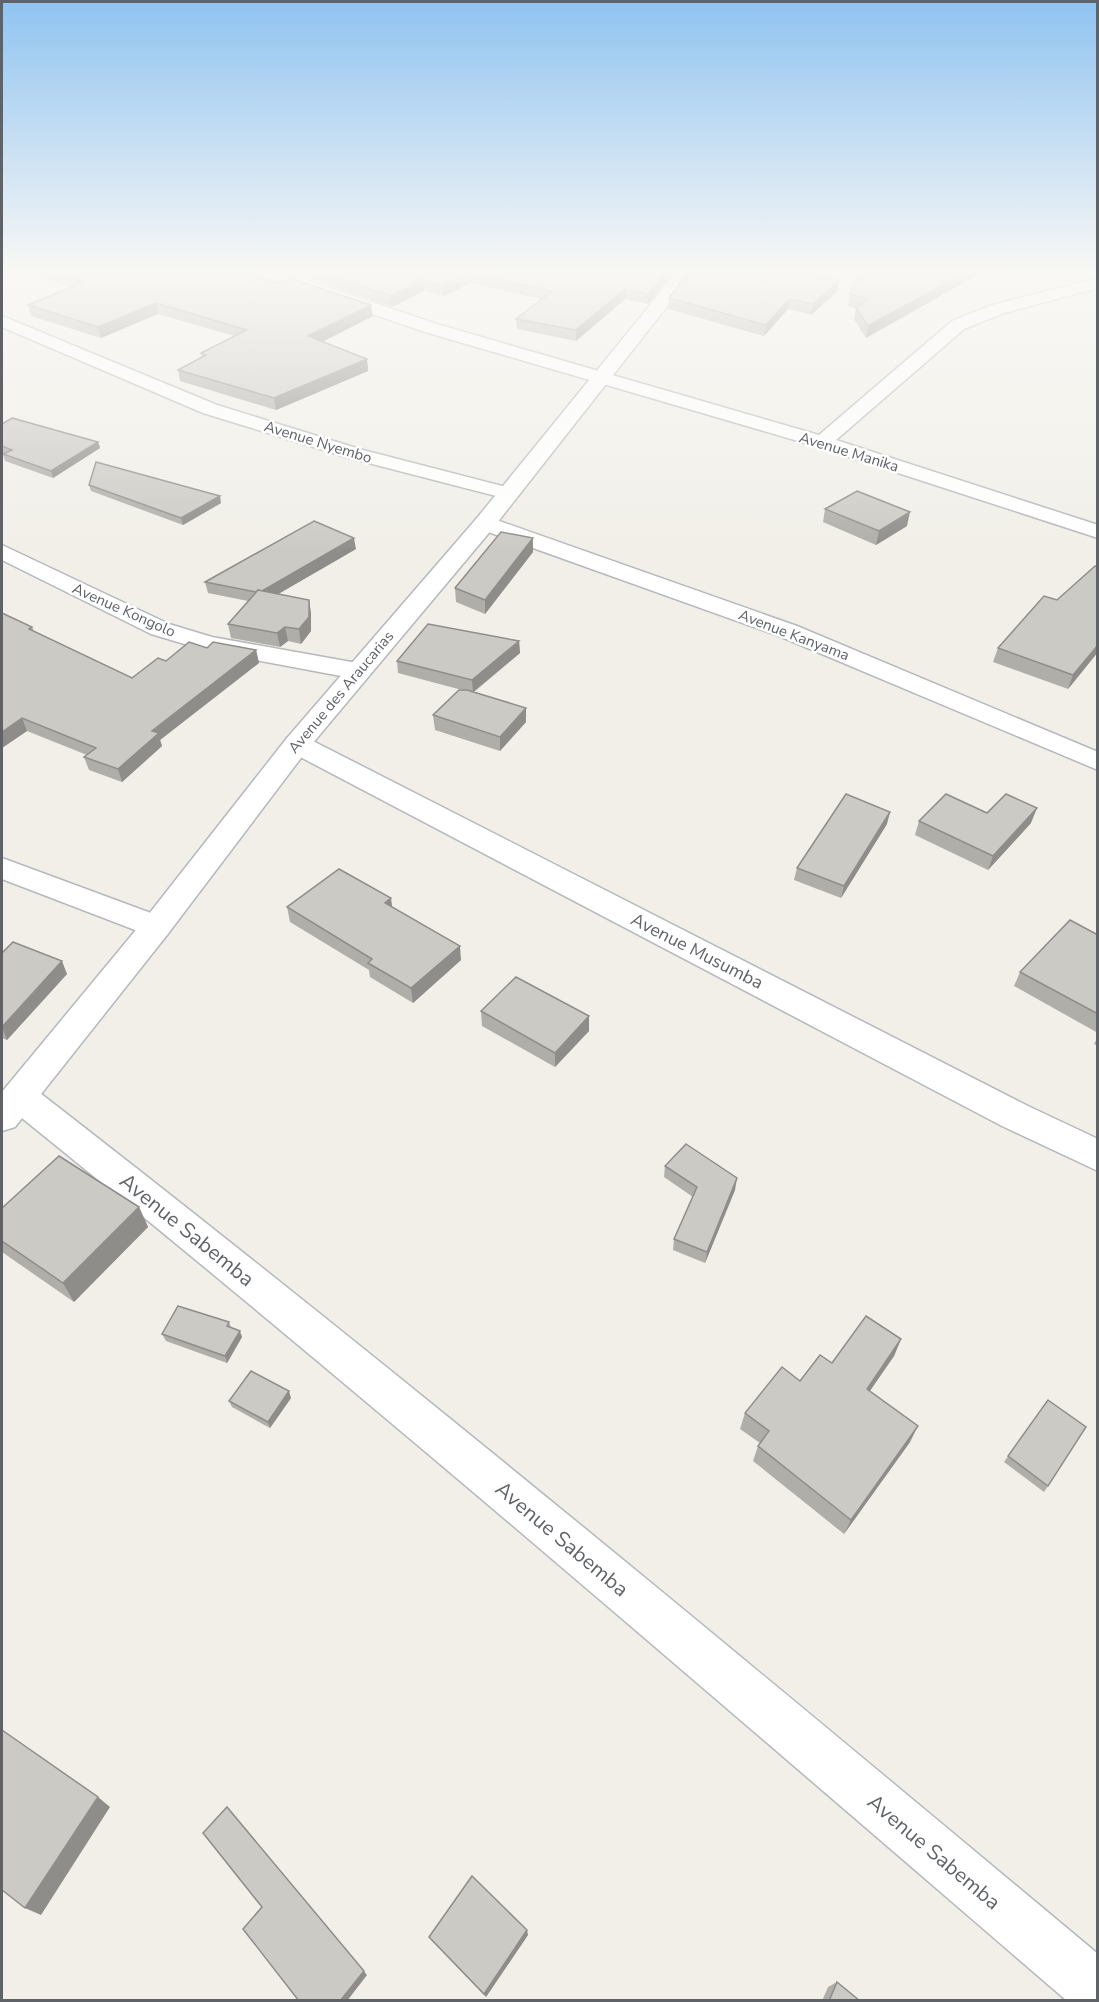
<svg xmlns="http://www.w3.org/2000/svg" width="1099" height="2002" viewBox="0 0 1099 2002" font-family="'Nunito Sans',sans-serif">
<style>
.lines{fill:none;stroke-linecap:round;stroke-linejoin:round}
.minor-casing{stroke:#b5b8bc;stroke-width:3}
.tertiary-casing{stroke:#b5b8bc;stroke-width:3}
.minor{fill:#fff;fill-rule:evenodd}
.tertiary{fill:#fff;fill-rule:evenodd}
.wall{fill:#afaea9}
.shaded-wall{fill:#8f8d8a}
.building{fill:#cccac5;stroke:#8f8d8a;stroke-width:1.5}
.labels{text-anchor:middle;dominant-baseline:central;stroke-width:5;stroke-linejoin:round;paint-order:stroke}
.far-street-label{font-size:15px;fill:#5f6368;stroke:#fff}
.street-label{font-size:18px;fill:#5f6368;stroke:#fff}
.near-street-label{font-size:21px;fill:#5f6368;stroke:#fff}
</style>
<rect width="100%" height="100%" fill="#f1efe8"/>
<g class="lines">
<g class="minor-casing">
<g id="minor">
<path d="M256 272H281L437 324 819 435 952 321 992 305 1098 278V288L1004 313 964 329 836 440 1098 525V538L815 446 425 332 258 275Z"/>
<path d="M2 316 217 405 363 450 514 489 518 493 514 497 507 499 500 497 349 458 203 413 2 327Z"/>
<path d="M485 516 797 626 1098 752V770L779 636 477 528 474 523 477 518Z"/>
<path d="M2 545 169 624 212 637 357 663 366 666 370 671 366 676 357 679 208 651 151 634 2 560Z"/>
<path d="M297 736 307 738 1028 1106 1098 1139V1171L1002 1126 287 750 284 744 287 738Z"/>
<path d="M2 858 167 919 172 927 167 935 156 938 2 879Z"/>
<path d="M19 1082 31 1086C394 1367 746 1660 1098 1954V2000H1066C716 1699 367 1396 7 1106L2 1096 7 1086Z"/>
</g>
</g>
<g class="tertiary-casing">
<path id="tertiary" d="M677 272H694L493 528 307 750 167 935 15 1127 2 1131V1092L145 919 287 738 477 518Z"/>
</g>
<use href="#minor" class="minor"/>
<use href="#tertiary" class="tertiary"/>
</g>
<g class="wall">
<path d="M29 272H248L276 284 373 316 322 342 367 359 368 371 276 410 180 381 178 370 202 357 201 353 234 336 158 314 101 338 31 316 28 305 71 288Z"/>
<path d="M312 272H675L648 304 625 299 576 341 517 329 516 319 541 299 470 283 444 296 424 291 392 307 313 280Z"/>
<path d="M891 272 866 338 854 319 856 308 848 306 850 294Z"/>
<path d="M837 292 811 315 788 309 764 336 668 309 669 298Z"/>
<path d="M2 424 98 442 100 448 53 478 5 461 3 454 4 453 2 452Z"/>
<path d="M89 485 221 503 183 525 91 491Z"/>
<path d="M825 509 907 526 876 545 823 522Z"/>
<path d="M356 549 278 594 309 600 311 614V631L301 644 288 641 280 647 231 638 228 624 248 601 208 593 205 582Z"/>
<path d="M533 552 485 614 456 602 455 588Z"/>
<path d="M1098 567V652L1068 689 993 662 998 648Z"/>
<path d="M2 613 32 627 34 631 132 678 166 661 207 648 256 650 259 663 160 740 162 746 122 782 89 770 84 757 87 755 27 731 2 748Z"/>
<path d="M519 641 520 653 474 692 526 722 500 751 435 730 433 715 462 690 398 673 397 661Z"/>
<path d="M987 813 1031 823 988 870 915 835 919 821Z"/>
<path d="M887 824 841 898 794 880 797 868Z"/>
<path d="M287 907H392L461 960 413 1003 370 977 369 970 290 922Z"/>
<path d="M1098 935V1033L1014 986 1020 972Z"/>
<path d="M2 953 67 974 7 1040 2 1038Z"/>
<path d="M481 1011 589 1031 555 1067 482 1026Z"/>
<path d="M1098 1037V1046L1094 1044Z"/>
<path d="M665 1166 735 1190 705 1263 673 1250 674 1239 693 1197 664 1177Z"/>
<path d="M139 1207 148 1227 74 1302 2 1252V1208Z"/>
<path d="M229 1322 231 1327 242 1337 227 1363 166 1341 162 1334Z"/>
<path d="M901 1339 894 1356 870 1391 910 1442 844 1534 753 1461 758 1446 760 1443 740 1429 745 1413 832 1363Z"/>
<path d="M291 1398 270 1428 232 1407 229 1401Z"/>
<path d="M1048 1400V1486L1044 1492 1004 1462Z"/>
<path d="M528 1935 486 1997 432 1941 429 1937Z"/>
<path d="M837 1982 860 2001H822L828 1987Z"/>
</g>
<g class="shaded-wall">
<path d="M667 272H675L648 304V294Z"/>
<path d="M966 272H983L866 338 868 326Z"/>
<path d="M470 273V283L444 296 443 286Z"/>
<path d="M423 280 424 291 392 307 391 296Z"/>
<path d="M839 281 837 292 811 315 813 304Z"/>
<path d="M625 289V299L576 341V330Z"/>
<path d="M789 299 788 309 764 336 766 325Z"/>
<path d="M156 303 158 314 101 338 98 327Z"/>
<path d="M371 305 373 316 310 348 308 336Z"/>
<path d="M367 359 368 371 276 410 274 398Z"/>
<path d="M98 442 100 448 53 478 51 471Z"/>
<path d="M220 496 221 503 183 525 181 518Z"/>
<path d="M910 512 907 526 876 545 879 531Z"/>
<path d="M354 538 356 549 261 604 259 593Z"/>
<path d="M533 538V552L485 614V600Z"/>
<path d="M309 600 311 614V631L301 644 299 629Z"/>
<path d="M285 627 288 641 280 647 277 633Z"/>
<path d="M519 641 520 653 473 692 472 680Z"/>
<path d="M1098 645V652L1068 689 1073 675Z"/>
<path d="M256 650 259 663 160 740 162 746 122 782 118 769 152 731Z"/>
<path d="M526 708V722L500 751V737Z"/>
<path d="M22 718 27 731 2 748V732Z"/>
<path d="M1037 808 1031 823 988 870 993 856Z"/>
<path d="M890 812 887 824 841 898 844 886Z"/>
<path d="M391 898 393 913 385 903Z"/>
<path d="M460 946 461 960 413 1003 411 988Z"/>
<path d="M62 961 67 974 7 1040 2 1027Z"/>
<path d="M589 1016V1031L555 1067V1053Z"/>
<path d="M737 1178 735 1190 705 1263 707 1252Z"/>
<path d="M139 1207 148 1227 74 1302 63 1283Z"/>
<path d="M240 1331 242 1337 227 1363 225 1356Z"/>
<path d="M901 1339 894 1356 860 1405 867 1389Z"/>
<path d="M289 1391 291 1398 270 1428 268 1422Z"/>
<path d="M918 1426 910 1442 844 1534 851 1520Z"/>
<path d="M98 1797 110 1807 41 1915 25 1908Z"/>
<path d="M227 1807 367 1975 347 2001H340Z"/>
<path d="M527 1930 528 1935 486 1997 484 1994Z"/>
</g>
<g class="building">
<path d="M56 272H248L276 284 290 278 371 305 308 336 367 359 274 398 178 370 206 355 201 353 247 330 156 303 98 327 28 305 84 282Z"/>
<path d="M318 272H667L648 294 625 289 576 330 516 319 552 291 470 273 443 286 423 280 391 296Z"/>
<path d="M689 272H807L839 281 813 304 789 299 766 325 669 298Z"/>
<path d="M860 272H891L903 275 908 272H966L868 326 856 308 868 299 850 294Z"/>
<path d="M12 418 98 442 51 471 3 454 12 450 2 446V424Z"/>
<path d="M96 462 220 496 181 518 89 485Z"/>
<path d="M857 491 910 512 879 531 825 509Z"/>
<path d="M314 521 354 538 262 591 258 590 256 592 205 582Z"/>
<path d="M501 532 533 538 485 600 455 588Z"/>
<path d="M1095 566 1098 567V645L1073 675 998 648 1044 596 1057 600Z"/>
<path d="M258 590 309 600V617L299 629 285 627 277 633 228 624Z"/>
<path d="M2 613 32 627 29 629 132 678 158 658 166 661 189 642 207 648 213 642 256 650 152 731 159 733 118 769 84 757 96 748 22 718 2 732Z"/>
<path d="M428 624 519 641 472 680 397 661Z"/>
<path d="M459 690H467L526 708 500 737 433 715Z"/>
<path d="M846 794 890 812 844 886 797 868Z"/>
<path d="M946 794 987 813 1006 794 1037 808 993 856 919 821Z"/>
<path d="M339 869 391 898 385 903 460 946 411 988 368 963 372 959 287 907Z"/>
<path d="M1070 920 1098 935V1014L1020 972Z"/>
<path d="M13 942 62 961 2 1027V953Z"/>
<path d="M516 977 589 1016 555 1053 481 1011Z"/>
<path d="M686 1144 737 1178 707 1252 674 1239 697 1187 665 1166Z"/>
<path d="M59 1156 139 1207 63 1283 2 1241V1208Z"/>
<path d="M178 1306 229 1322 227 1326 240 1331 225 1356 162 1334Z"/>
<path d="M866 1316 901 1339 867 1389 918 1426 851 1520 758 1446 769 1431 745 1413 782 1367 800 1381 820 1355 832 1363Z"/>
<path d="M251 1371 289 1391 268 1422 229 1401Z"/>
<path d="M1048 1400 1086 1427 1048 1486 1008 1456Z"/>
<path d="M2 1730 98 1797 25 1908 2 1890Z"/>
<path d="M227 1807 364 1971 340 2001H299L243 1929 262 1907 203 1833Z"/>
<path d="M472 1876 527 1930 484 1994 429 1937Z"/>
<path d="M837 1982 860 2001H829Z"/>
</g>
<linearGradient id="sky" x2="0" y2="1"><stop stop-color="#8fc3f1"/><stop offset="0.49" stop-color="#f9f8f5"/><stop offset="1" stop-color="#f9f8f5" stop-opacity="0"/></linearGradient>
<rect width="1099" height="553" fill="url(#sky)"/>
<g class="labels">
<g class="far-street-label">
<text transform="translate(318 442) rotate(17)">Avenue Nyembo</text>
<text transform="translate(849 452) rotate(17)">Avenue Manika</text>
<text transform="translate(124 610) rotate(24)">Avenue Kongolo</text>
<text transform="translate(794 635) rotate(21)">Avenue Kanyama</text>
<text transform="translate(341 692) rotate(-50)">Avenue des Araucarias</text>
</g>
<g class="street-label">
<text transform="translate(697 951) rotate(27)">Avenue Musumba</text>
</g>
<g class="near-street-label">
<text transform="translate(187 1230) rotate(39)">Avenue Sabemba</text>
<text transform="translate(562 1539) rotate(40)">Avenue Sabemba</text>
<text transform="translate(934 1852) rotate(40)">Avenue Sabemba</text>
</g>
</g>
<rect width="1099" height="2002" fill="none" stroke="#5f6368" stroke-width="6"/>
</svg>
